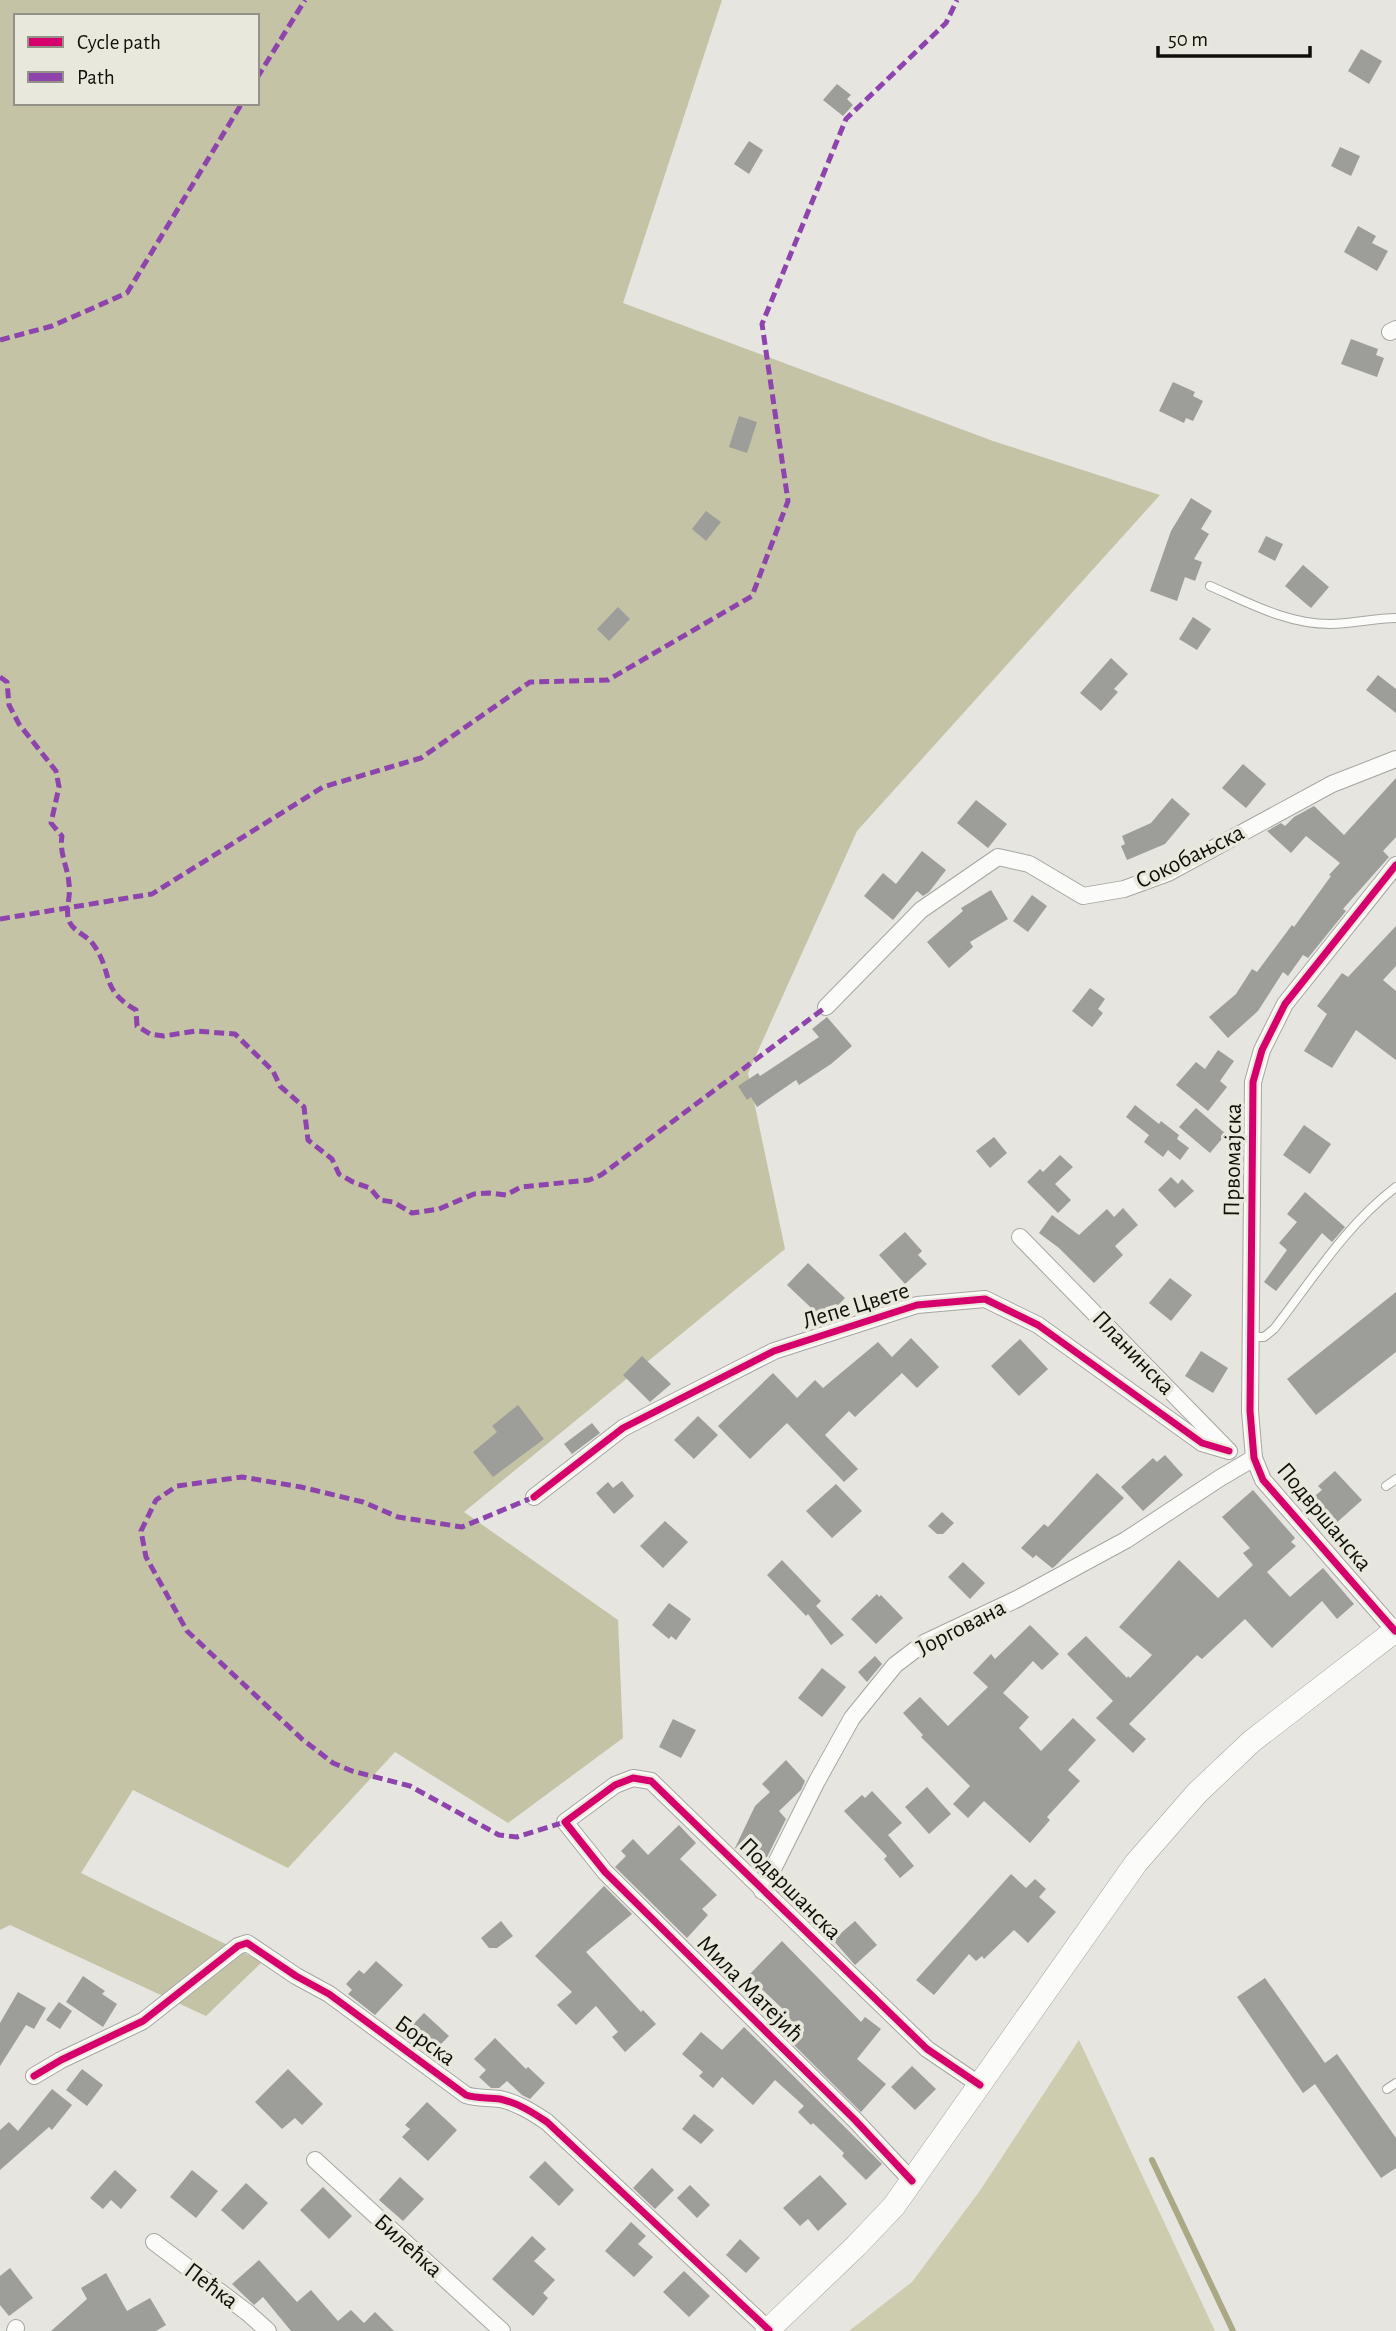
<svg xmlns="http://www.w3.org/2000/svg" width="1396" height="2331" viewBox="0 0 1396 2331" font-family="'Alegreya Sans',sans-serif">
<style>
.green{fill:#ceccaf}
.forest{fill:#c5c3a6;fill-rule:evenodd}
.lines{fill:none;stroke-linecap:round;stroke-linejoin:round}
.stream{stroke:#aaa885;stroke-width:6}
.building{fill:#9d9d99}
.lane-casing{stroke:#a6a6a1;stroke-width:10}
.street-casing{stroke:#a6a6a1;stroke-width:18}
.secondary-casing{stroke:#a6a6a1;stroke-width:24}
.lane{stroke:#fbfbfa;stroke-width:8}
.street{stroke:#fbfbfa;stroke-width:16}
.secondary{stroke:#fbfbfa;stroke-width:23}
.quiet{stroke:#8e44ad;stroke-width:5;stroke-dasharray:10 5;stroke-linecap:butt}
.cycleway-casing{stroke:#e9e8dc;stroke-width:11}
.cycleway{stroke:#d6006c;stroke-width:7}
.labels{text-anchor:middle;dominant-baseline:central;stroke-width:7;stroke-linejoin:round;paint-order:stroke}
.street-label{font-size:24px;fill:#10100b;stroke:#e9e8dc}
</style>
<rect width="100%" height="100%" fill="#e6e5df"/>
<path class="green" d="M1079 2040 1215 2331H849L912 2282 979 2192Z"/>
<path class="forest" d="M0 0H722L623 303 993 441 1160 495 857 831 748 1073 785 1249 464 1512 618 1620 623 1738 508 1823 395 1752 288 1868 133 1790 81 1873 262 1962 206 2016 10 1925 0 1930ZM16 16H257V103H16Z"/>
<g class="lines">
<path class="stream" d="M1152 2160 1233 2331"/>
</g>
<g class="building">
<path d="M1361 49 1382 61 1369 84 1348 71Z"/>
<path d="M837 84 851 95 847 99 853 105 843 116 823 100Z"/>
<path d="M749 141 763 150 749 174 734 164Z"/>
<path d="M1340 147 1360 156 1351 176 1331 166Z"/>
<path d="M1358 226 1376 236 1372 243 1388 251 1377 271 1344 252Z"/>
<path d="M1351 339 1378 349 1376 355 1384 358 1377 377 1341 364Z"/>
<path d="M1173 382 1195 392 1193 396 1203 401 1193 421 1186 418 1184 423 1159 411Z"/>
<path d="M739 416 757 422 747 453 729 447Z"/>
<path d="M1191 498 1212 511 1201 529 1209 534 1194 559 1202 562 1195 581 1185 577 1177 601 1150 591 1171 531Z"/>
<path d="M706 511 721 522 706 541 692 529Z"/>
<path d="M1266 536 1283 544 1275 561 1258 552Z"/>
<path d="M1303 565 1329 587 1311 608 1285 586Z"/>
<path d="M618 607 630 619 609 641 597 629Z"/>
<path d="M1193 617 1211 629 1197 650 1179 639Z"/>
<path d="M1111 658 1128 674 1114 689 1118 692 1101 711 1080 693Z"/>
<path d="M1378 675 1396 689V713L1366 690Z"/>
<path d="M1243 764 1266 784 1246 808 1222 788Z"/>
<path d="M1396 778V837L1383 851 1389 857 1343 909 1346 911 1308 958 1303 955 1288 976 1283 972 1258 1011 1228 1038 1209 1017 1236 994 1252 969 1257 972 1292 925 1294 927 1331 876 1329 875 1340 863 1306 836 1291 853 1267 831 1281 823 1285 826 1294 817 1314 806 1344 835Z"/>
<path d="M1172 798 1190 814 1165 844 1127 860 1121 846 1125 844 1122 836 1151 823Z"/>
<path d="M976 800 1007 824 988 848 957 823Z"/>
<path d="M922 851 946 870 929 892 923 896 917 891 893 920 864 896 883 873 896 884Z"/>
<path d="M991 890 1008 919 970 942 973 947 949 968 927 942 963 911 961 908Z"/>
<path d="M1032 895 1047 906 1028 932 1013 921Z"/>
<path d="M1396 926V966L1383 980 1396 991V1060L1356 1030 1332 1068 1304 1051 1327 1014 1317 1006 1342 973 1348 977Z"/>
<path d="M1090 988 1105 999 1098 1009 1103 1013 1092 1027 1072 1011Z"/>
<path d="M827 1017 852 1046 831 1064 799 1085 796 1080 757 1107 751 1097 747 1100 738 1086 758 1073 760 1076 819 1037 812 1029Z"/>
<path d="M1218 1050 1234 1061 1220 1081 1227 1087 1208 1111 1176 1085 1196 1062 1205 1069Z"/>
<path d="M1135 1105 1159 1124 1161 1121 1179 1135 1177 1139 1189 1148 1180 1160 1168 1150 1163 1157 1144 1142 1149 1135 1126 1117Z"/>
<path d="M1196 1108 1226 1134 1210 1153 1179 1127Z"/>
<path d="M1304 1125 1331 1144 1310 1174 1283 1155Z"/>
<path d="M994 1137 1007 1153 990 1168 976 1151Z"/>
<path d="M1060 1155 1073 1167 1055 1184 1071 1200 1058 1213 1027 1182 1040 1169 1043 1172Z"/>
<path d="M1171 1177 1178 1184 1182 1179 1194 1191 1175 1208 1158 1190Z"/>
<path d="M1305 1192 1345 1227 1332 1242 1322 1233 1276 1291 1264 1282 1287 1250 1279 1243 1297 1222 1287 1214Z"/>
<path d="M1123 1208 1138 1225 1115 1246 1123 1255 1094 1283 1059 1248 1039 1233 1052 1215 1079 1235 1107 1209 1114 1217Z"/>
<path d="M905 1232 922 1251 918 1255 927 1264 905 1284 879 1255Z"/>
<path d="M808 1263 845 1298 824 1320 787 1285Z"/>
<path d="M1170 1278 1192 1295 1171 1321 1149 1303Z"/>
<path d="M1396 1292V1352L1316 1415 1287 1379Z"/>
<path d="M911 1338 939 1367 917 1388 902 1373 855 1417 849 1411 825 1435 858 1469 844 1482 787 1423 750 1459 718 1426 773 1373 797 1398 815 1380 823 1388 878 1342 892 1357Z"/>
<path d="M1020 1339 1048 1369 1019 1396 991 1366Z"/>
<path d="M1201 1351 1228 1368 1213 1393 1185 1376Z"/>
<path d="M642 1356 671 1384 650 1402 623 1375Z"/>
<path d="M518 1405 544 1439 493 1477 473 1452 497 1432 492 1426Z"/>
<path d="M698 1416 718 1435 694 1459 674 1440Z"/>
<path d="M592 1423 600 1433 572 1454 564 1444Z"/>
<path d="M1165 1455 1183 1475 1143 1511 1121 1487 1153 1458 1157 1462Z"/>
<path d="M1335 1471 1362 1500 1334 1525 1311 1499 1322 1490 1318 1486Z"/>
<path d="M1097 1473 1124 1498 1054 1567 1052 1568 1036 1555 1033 1558 1021 1548 1044 1524 1048 1527Z"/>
<path d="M622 1481 634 1496 614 1514 596 1493 608 1482 613 1488Z"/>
<path d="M836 1484 862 1511 832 1538 806 1511Z"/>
<path d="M1253 1490 1295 1538 1291 1542 1296 1546 1267 1572 1290 1597 1323 1568 1354 1604 1337 1619 1322 1601 1272 1648 1245 1619 1202 1659 1197 1655 1129 1724 1146 1739 1133 1753 1096 1718 1113 1701 1067 1654 1086 1636 1127 1678 1128 1676 1130 1678 1152 1655 1119 1627 1179 1560 1218 1598 1253 1565 1243 1553 1250 1548 1222 1517Z"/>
<path d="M942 1512 954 1523 943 1534H937L928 1526Z"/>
<path d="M665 1521 688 1542 663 1568 640 1546Z"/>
<path d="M782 1560 821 1601 816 1606 844 1635 831 1645 808 1614 806 1616 767 1575Z"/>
<path d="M963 1562 985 1583 970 1599 948 1577Z"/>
<path d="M877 1594 879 1597 881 1595 903 1618 876 1644 851 1619Z"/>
<path d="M669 1603 691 1619 676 1640 671 1636 669 1639 652 1625Z"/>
<path d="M1030 1625 1059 1654 1042 1670 1033 1661 1003 1693 1029 1717 1019 1728 1041 1751 1073 1718 1096 1740 1068 1770 1080 1781 1047 1817 1050 1820 1030 1843 984 1801 968 1818 953 1804 970 1786 921 1737 923 1735 903 1713 920 1697 948 1726 988 1687 973 1673 991 1654 995 1659Z"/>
<path d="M875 1656 882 1664 867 1682 858 1672Z"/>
<path d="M822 1668 846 1687 822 1717 798 1698Z"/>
<path d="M673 1719 696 1730 681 1758 659 1747Z"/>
<path d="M786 1760 805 1781 801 1790 779 1811 786 1819 764 1863 735 1848 755 1806 770 1792 762 1784Z"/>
<path d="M927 1787 951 1814 929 1834 905 1807Z"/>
<path d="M872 1791 902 1823 888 1835 914 1866 900 1878 884 1859 887 1856 844 1811 862 1795 865 1798Z"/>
<path d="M679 1825 696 1843 680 1859 717 1895 702 1909 708 1915 687 1938 615 1867 626 1856 621 1851 633 1839 648 1855Z"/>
<path d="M1011 1874 1026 1888 1035 1879 1046 1889 1039 1897 1056 1912 1028 1943 1014 1930 984 1959 982 1956 976 1961 969 1954 934 1995 916 1980Z"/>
<path d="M604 1886 632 1914 586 1952 641 2012 643 2010 656 2024 625 2052 612 2037 618 2032 596 2006 576 2025 557 2005 572 1992 535 1956Z"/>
<path d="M501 1921 513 1936 497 1948H489L481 1938Z"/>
<path d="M855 1921 877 1945 855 1965 833 1940Z"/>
<path d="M782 1941 861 2022 865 2017 881 2029 857 2059 886 2084 861 2112 778 2029 790 2016 748 1976Z"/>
<path d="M376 1961 403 1985 375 2015 348 1994 352 1990 346 1984 359 1970 364 1974Z"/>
<path d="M83 1976 105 1991 102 1994 117 2004 103 2027 66 2002Z"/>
<path d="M1265 1978 1325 2063 1337 2054 1396 2138V2168L1381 2178 1315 2084 1303 2093 1237 1997Z"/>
<path d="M18 1992 46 2008 34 2029 26 2025 0 2066V2023Z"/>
<path d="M59 2002 72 2011 60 2029 46 2020Z"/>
<path d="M424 2013 449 2036 430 2055 405 2033Z"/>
<path d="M744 2027 882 2164 866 2180 842 2156 844 2153 813 2123 811 2125 798 2112 804 2106 775 2080 753 2105 722 2077 713 2088 699 2076 703 2072 682 2054 701 2032 722 2050Z"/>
<path d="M495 2038 526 2069 528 2067 545 2083 530 2099 522 2095 507 2081 499 2088H491L479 2077 486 2070 474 2059Z"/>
<path d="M912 2066 936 2089 915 2110 891 2087Z"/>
<path d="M82 2069 103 2085 87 2106 66 2090Z"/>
<path d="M288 2069 323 2104 302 2125 295 2118 282 2129 255 2102Z"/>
<path d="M52 2089 72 2105 52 2130 49 2127 0 2170V2130L9 2122 18 2131Z"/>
<path d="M427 2102 457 2130 428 2161 402 2137 410 2129 405 2125Z"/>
<path d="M694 2114 714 2130 701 2144 682 2129Z"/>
<path d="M545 2161 574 2190 559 2206 529 2177Z"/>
<path d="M652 2168 674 2190 655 2209 633 2188Z"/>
<path d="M115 2170 137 2190 121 2209 111 2200 103 2209 90 2198Z"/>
<path d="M192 2170 218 2191 196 2218 170 2197Z"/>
<path d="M820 2175 847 2204 818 2231 808 2219 800 2226 783 2208Z"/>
<path d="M400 2177 424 2199 403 2221 379 2200Z"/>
<path d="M246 2183 268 2203 243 2230 221 2210Z"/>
<path d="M690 2185 710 2205 697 2218 677 2198Z"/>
<path d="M323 2187 352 2216 329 2239 300 2210Z"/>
<path d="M631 2222 646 2236 638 2244 653 2257 634 2277 605 2251Z"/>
<path d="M532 2236 546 2249 534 2261 555 2280 543 2293 548 2298 533 2316 492 2279Z"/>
<path d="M740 2239 760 2258 746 2273 726 2255Z"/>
<path d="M259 2260 297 2302 311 2290 338 2321 351 2310 364 2323 375 2312 394 2331H291L263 2297 254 2305 232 2284Z"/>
<path d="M10 2268 33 2298 9 2316 0 2305V2276Z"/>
<path d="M684 2271 710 2296 689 2317 663 2292Z"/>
<path d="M106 2273 127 2311 150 2298 166 2325 156 2331H51L87 2299 81 2288Z"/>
</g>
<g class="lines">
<g class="lane-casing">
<g id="lane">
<path d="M1210 586C1249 603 1287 624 1330 624 1352 624 1374 618 1396 618"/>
<path d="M1250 1337H1264L1274 1329C1312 1280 1346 1225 1396 1187"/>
<path d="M1386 1486 1396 1479"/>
<path d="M1387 2089 1396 2083"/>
</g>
</g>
<g class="street-casing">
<g id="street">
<path d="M1390 332 1396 329"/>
<path d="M826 1007 921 910 998 857 1029 864 1083 896 1124 889 1168 873 1332 784 1396 759"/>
<path d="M1020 1237 1226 1448"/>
<path d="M534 1497 623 1428 774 1351 917 1305 985 1299 1038 1325 1202 1443 1229 1451"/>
<path d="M1395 1631 1263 1480 1254 1458 1250 1411 1253 1082 1262 1050 1285 1004 1396 865"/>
<path d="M762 1891 817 1781 852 1718 895 1665 924 1643 1017 1599 1126 1540 1220 1478 1254 1458"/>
<path d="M34 2076 61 2060 143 2021 238 1946 247 1943 296 1976 329 1994 466 2095C477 2099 488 2097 500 2099 518 2103 532 2112 547 2122L769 2330"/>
<path d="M315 2160 502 2331"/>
<path d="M912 2181 855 2120 605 1872 565 1822 615 1785 633 1778 651 1781 927 2049 980 2085"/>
<path d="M154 2242 248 2313 268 2331"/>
<path d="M15 2331 16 2328"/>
</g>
</g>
<g class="secondary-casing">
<path id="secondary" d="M767 2331 856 2246 894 2206 1136 1863 1197 1793 1252 1741 1396 1630"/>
</g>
<use href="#lane" class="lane"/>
<use href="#street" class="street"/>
<use href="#secondary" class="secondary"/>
<g class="quiet">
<path d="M257 78 305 0"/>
<path d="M0 340 52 326 127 293 242 103"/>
<path d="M0 677 7 682 9 705 19 724 56 771 59 787 51 823 62 836C59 854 68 867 69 884 71 895 66 907 68 917 70 931 86 934 93 944 114 973 99 989 136 1010L137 1026 150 1034 164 1036 196 1031 235 1034 273 1071 280 1086 304 1107 308 1140 332 1159 339 1174 353 1182 370 1188 380 1200 393 1202 412 1213 439 1209 474 1194 489 1193 506 1195 521 1187 589 1180 601 1175 826 1007"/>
<path d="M0 919 152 894 323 787 421 758 530 682 608 680 752 596 788 501 762 324 846 119 946 23 957 0"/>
<path d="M534 1497 462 1527 398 1517 363 1502 301 1487 242 1477 177 1486 156 1500 141 1531 146 1557 187 1631 302 1739 333 1763 352 1771 410 1786 499 1835 517 1837 565 1822"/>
</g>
<g class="cycleway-casing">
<g id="cycleway">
<path d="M534 1497 623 1428 774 1351 917 1305 985 1299 1038 1325 1202 1443 1229 1451"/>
<path d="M1395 1631 1263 1480 1254 1458 1250 1411 1253 1082 1262 1050 1285 1004 1396 865"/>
<path d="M34 2076 61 2060 143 2021 238 1946 247 1943 296 1976 329 1994 466 2095C477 2099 488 2097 500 2099 518 2103 532 2112 547 2122L769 2330"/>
<path d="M912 2181 855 2120 605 1872 565 1822 615 1785 633 1778 651 1781 927 2049 980 2085"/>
</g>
</g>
<use href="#cycleway" class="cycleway"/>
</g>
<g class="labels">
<g class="street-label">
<text transform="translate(1190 857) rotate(-26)">Сокобањска</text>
<text transform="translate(1233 1160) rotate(-89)">Првомајска</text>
<text transform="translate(856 1306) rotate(-17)">Лепе Цвете</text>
<text transform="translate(1133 1353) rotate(46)">Планинска</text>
<text transform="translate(1324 1517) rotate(50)">Подвршанска</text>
<text transform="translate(961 1628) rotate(-27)">Јоргована</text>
<text transform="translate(790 1889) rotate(45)">Подвршанска</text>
<text transform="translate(750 1989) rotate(45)">Мила Матејић</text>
<text transform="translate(425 2041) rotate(36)">Борска</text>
<text transform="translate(408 2246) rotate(42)">Билећка</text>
<text transform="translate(211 2286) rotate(37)">Пећка</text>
</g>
</g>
<rect x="14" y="14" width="245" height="91" fill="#e9e8dc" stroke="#929288" stroke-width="2"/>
<rect x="28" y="37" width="35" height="10" fill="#d6006c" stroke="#929288" stroke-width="2"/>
<text x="77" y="49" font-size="21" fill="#10100b">Cycle path</text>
<rect x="28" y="72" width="35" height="10" fill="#8e44ad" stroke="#929288" stroke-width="2"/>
<text x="77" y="84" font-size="21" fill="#10100b">Path</text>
<path d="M1158 46v10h152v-10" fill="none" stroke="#10100b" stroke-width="3.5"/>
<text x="1168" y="46" font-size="21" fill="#10100b" stroke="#e9e8dc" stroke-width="5" paint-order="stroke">50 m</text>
</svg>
